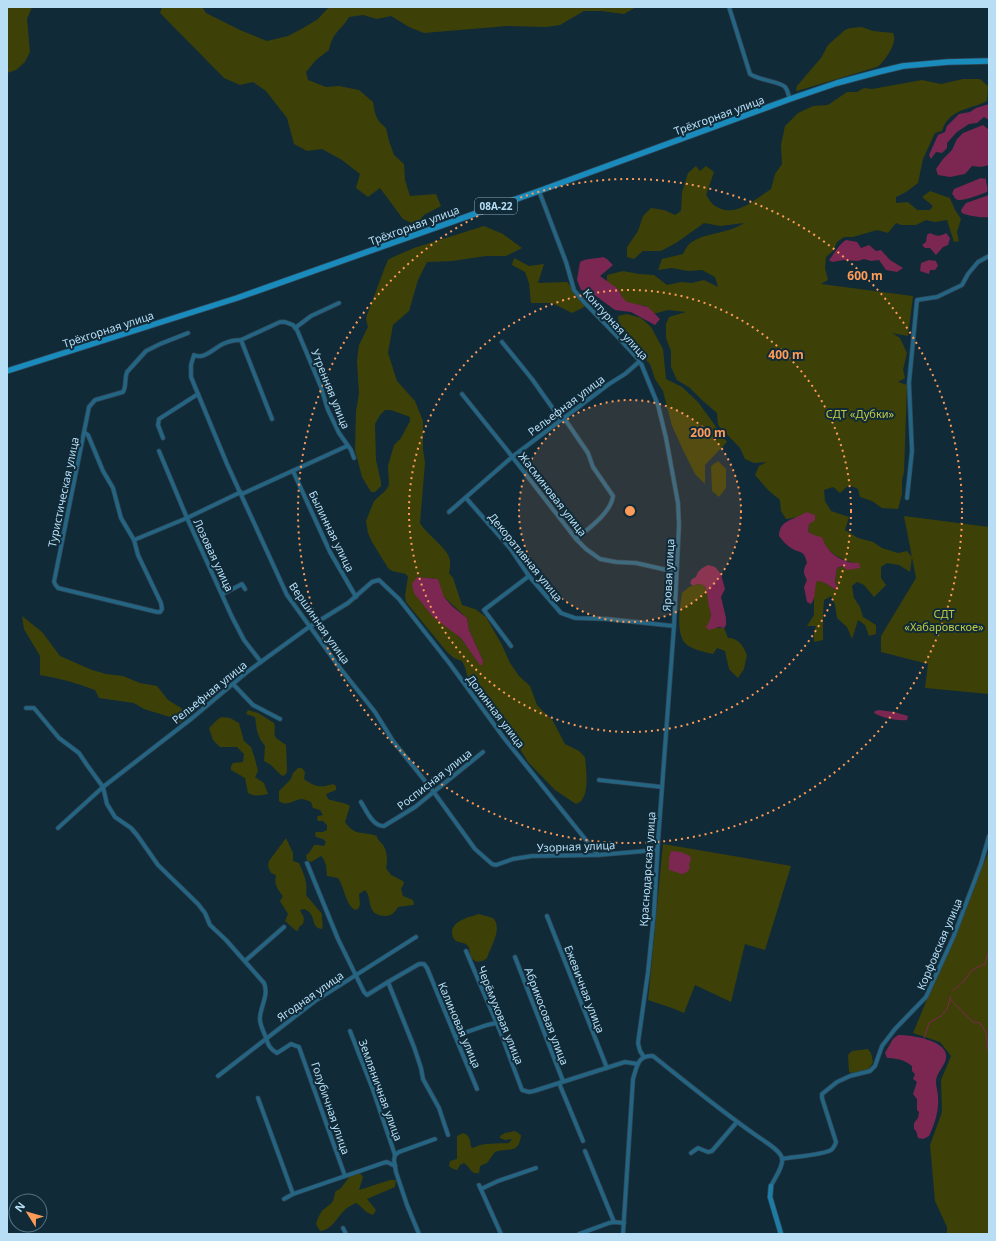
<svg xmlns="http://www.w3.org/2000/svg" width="996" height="1241" viewBox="0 0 996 1241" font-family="'Noto Sans',sans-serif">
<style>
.green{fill:#3d4107;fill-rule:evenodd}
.water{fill:#7c2751}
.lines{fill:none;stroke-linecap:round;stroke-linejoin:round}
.stream{stroke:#7c2751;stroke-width:1}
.minor-casing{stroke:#304757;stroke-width:5}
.major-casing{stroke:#304757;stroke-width:6}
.highway-casing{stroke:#304757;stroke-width:7}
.minor{stroke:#246584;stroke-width:3.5}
.major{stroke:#1d7ca6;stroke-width:4.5}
.highway{stroke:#198cbd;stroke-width:5.5}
.ring{fill:none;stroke:#fe9b58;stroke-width:2;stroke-dasharray:2 4}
.labels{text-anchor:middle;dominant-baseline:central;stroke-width:4;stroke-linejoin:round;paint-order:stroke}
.shield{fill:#102a38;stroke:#85a8bc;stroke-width:1}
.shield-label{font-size:10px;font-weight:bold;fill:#b7def5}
.street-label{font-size:11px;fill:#b7def5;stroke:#102a38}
.park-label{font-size:11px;fill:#c0c941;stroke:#102a38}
.centre{fill:#fe9b58;stroke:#102a38;stroke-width:2}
.ring-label{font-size:12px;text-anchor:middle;font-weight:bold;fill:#fe9b58;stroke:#102a38;stroke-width:4;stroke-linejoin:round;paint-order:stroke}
</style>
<rect width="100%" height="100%" fill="#102a38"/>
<g class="green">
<path d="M7 7H32L27 19 30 52 25 62 16 70 7 73Z"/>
<path d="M162 7H202L206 13 240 30 267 41 288 36 305 27 318 19 329 7H636L624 14 601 11H584L560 25 546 27 507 26 424 33 409 27 391 16 377 19 363 15 349 17C340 32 333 31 329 50L316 60 306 72 308 80 326 87 339 86 359 90 373 102C375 115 376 120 386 128L389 141 394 155 404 164 405 180 410 196 436 194 441 206 424 215 416 225 403 219 380 188 368 197 356 188 360 174 342 160 322 149 307 151 294 144 287 118 266 91 253 82 240 85 224 78 160 13Z"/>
<path d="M862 27 873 31 893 33C898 43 886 58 880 65L877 67 797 91 796 90 797 86 821 58 828 45 845 30 850 28Z"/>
<path d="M963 79H980L988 86 987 101C970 110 949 108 942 131L935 133 923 159 918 183 906 192 896 197V203L908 202 917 210H930L933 206 922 197 930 191 950 198 955 210 961 219 957 232 959 241 954 242 947 220 935 222 926 220 916 225H901L896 223 888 233 877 230 853 237H844L837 242 834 250 826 257 825 268 828 280 821 284 913 296 908 336 892 333 900 338 907 353 903 370 905 378 898 382 907 385 904 472 902 480V494L898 509 882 508 872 501 860 497 858 489 849 485 840 493 833 487 824 490 825 501 831 511 849 517 845 530 858 538 873 542 882 548 898 553 907 551 912 557 910 572 899 565 887 563 881 567V578L886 585 874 597 864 585 857 582 852 586 854 598 860 607 863 617 876 625V634L869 636 865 625 858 620 852 639 847 627 837 618 835 605 831 596 824 600 823 614V640L814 642V633L816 626H807L814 615V588L817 580C826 581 830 588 838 590L835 581 837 568 853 563C845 560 836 557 830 551 822 544 818 537 808 532L809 524 799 517 786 519 781 511 780 500 768 490 755 475 759 466 767 462 754 463 745 459 740 448 718 425 717 413 703 401 690 388 677 380 671 367V351L666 338V324L669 317 686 312 668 310 653 314 646 306 625 303 618 289 607 282V275L623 271 639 274 654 275 667 285 681 282 692 283 704 280 718 287 715 277 702 270 688 271 672 268 658 270 662 259 683 254C685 250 688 244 692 242 707 232 728 234 744 223L720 226 704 223 676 243 661 251H643L634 259 627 257V247L638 231 643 216 651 208 664 210 675 215 681 211 682 192 688 173 696 166 700 171 706 166 714 172 706 195C709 199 712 205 717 207 736 218 755 199 771 189L775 174 782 164 781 145 785 126 798 113 813 106 828 105 847 92H857L864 88 872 89 922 80 941 84Z"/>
<path d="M484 226 503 234 522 248 506 256H486L452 261 427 262 418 280 409 311 393 325 388 353 397 381 415 401 423 421V449L425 463 420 523C427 535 444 545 449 557 451 562 450 568 449 573L453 578 462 605 475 609 486 617 502 645 510 663 519 676 530 686 537 705 553 721 565 744 579 751 585 757C586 769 591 800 576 804L555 790 528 762 514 739 507 731 505 726 494 717 473 689 467 675 465 667 462 661 454 658 447 652 406 602 405 596 408 577 406 574 392 571 388 568 372 542 368 533 366 521 374 501 386 490 389 485 388 466 394 445 401 438 410 421V417L391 410H385L380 415 375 424 376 460 381 482V486L375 492H371L362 477 355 450 356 411 359 394 357 361 359 345 368 327 366 319 367 315 385 267 388 260 391 258 414 248ZM417 577 438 579 441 591 444 597 467 618 469 630 483 661 466 645 461 638 450 629Z"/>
<path d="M514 258 529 266 544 264 538 283 567 282 586 306 572 313 552 303H531L529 283 525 272 512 265Z"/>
<path d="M627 314 641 318 651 327 663 349 666 379 682 387 698 402 727 442 705 465V484L695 474 684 452 672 426 663 391 655 379 650 364 632 346 619 326 618 316Z"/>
<path d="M718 461 726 469V488L719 497 712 491 711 466Z"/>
<path d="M904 516 989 527V694L925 688 928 664 881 652V636L916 578Z"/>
<path d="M697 584 704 585C711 598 710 614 712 628H724L728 638C739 638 743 646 747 655L744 669 738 678 729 669 725 651 717 648 713 654C705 652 694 650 687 645 675 636 680 606 682 593L689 587Z"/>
<path d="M22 616 42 632 60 656 92 670 106 674 123 676 140 683 157 686 168 700 181 708 187 715C186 718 182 723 178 723L170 717 144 709 134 703 99 698 95 690C77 683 59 678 40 675V656L24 629Z"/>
<path d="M248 710 258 713 274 723C276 728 273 733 276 738L286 745 287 771 286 774 283 776 281 775 271 765 264 761 265 746 260 739 257 731 255 717 246 714Z"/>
<path d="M222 717 230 718 239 723 244 741 251 747 255 759 258 771 255 777 264 783 268 794C261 795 255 797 248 793L245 778 231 770V766L233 763 243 762 244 754 237 747H220L213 740 209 728 218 719Z"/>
<path d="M298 768H302L305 772 304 779C315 787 320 788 333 784L336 786V790L326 794 328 799C335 802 345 802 350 806L345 822C355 837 364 831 377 836 378 841 380 841 383 845 387 850 388 862 386 868L391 875 403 881 404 883 401 889 403 896 413 900 414 904 413 905 398 907C395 912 392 916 385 916 365 915 373 898 365 890L359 894 360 905 358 909 355 910C345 904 345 888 338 878L327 876 326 865 323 858 321 856 311 862 307 860 306 855 309 853 314 845H319L324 846 326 842 323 839 316 837 315 834 316 832H323L327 830V825L323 821H318L317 818 318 816 323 815 320 810 313 808 311 802C308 801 305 799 301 799 294 800 286 807 279 801V791L291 779 293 773Z"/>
<path d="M286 838 293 853V861L299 863C304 874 308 883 306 895L322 914C321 919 324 924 322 929 312 928 315 919 310 913 309 911 306 910 304 909L300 910 304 918 303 924 299 927 298 931 295 930 285 921 288 914 280 901 283 896C277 889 274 884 276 875L271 873 268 866 269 861Z"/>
<path d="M663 844 791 866 765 950 745 944 731 1002 695 985 684 1013 672 1008 648 1000Z"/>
<path d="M989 851V1234H947V1227L935 1201 930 1145 942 1112 941 1080 951 1056 940 1042 913 1033Z"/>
<path d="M479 914 493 918C503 928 491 946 487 958 483 962 475 964 471 957 469 953 471 949 467 945 464 942 460 943 456 941 453 939 452 935 452 932 453 920 470 917 479 914Z"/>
<path d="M868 1049 871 1053 873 1062 869 1069 852 1073 849 1072 848 1055 852 1051Z"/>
<path d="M515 1131 521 1135C519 1155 509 1147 495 1152L487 1163 480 1166 479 1173C471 1175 470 1167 464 1163L460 1165 457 1170 453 1169 449 1166 450 1161 457 1159V1136L463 1133C470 1135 470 1140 471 1147L473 1148C484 1142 497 1144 509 1143L512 1139 505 1140 500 1138V1136L505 1133Z"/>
<path d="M360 1173 363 1177 359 1190 390 1180H396L395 1187 367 1199 376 1210 373 1215C365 1213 363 1207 356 1203 353 1204 350 1206 347 1208 337 1216 333 1230 320 1231L316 1224C317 1220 319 1215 322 1211 329 1204 334 1205 335 1192L341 1188 350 1176Z"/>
</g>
<g class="water">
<path d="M989 104V120L984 117 977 123 969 124 957 132 947 143V148L942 153 936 152 931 159 929 155 938 135 945 132 947 126 959 114 970 112 976 108Z"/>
<path d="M983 125 989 130V165L981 167 972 166 965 174 950 177 938 175 936 169 943 159 952 150 957 139 963 133Z"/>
<path d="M986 177C985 183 989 187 987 192 982 194 959 203 956 199 954 198 954 195 952 194L954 189 981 178 985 179Z"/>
<path d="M989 195V217C982 218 969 216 962 213L961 210 966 203Z"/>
<path d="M930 233C936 236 940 237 946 233L950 238 948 245 943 247 936 255 930 248H925L922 245 926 242 927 235Z"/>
<path d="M846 240 857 242 861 248 869 245 876 251 881 250 890 260 903 268 897 272 886 270 879 260 871 261 864 259 858 261 844 260 832 262 829 260C835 253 838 245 846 240Z"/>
<path d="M603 257 607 259 613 265 600 276 618 289 622 297 627 302 648 307 660 319 655 325 631 312 615 310 589 291 581 290 577 280 580 262C587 258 595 259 603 257Z"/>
<path d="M929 260 936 261 938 266 935 270H930L929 274 920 271 921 263Z"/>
<path d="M806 512 815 515V520L809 524 808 532 816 536 822 537C826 553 844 564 859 563L860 568 847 570 842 566 837 568 835 581 838 590C830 588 826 581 817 581 814 588 816 598 811 604L807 602 804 587 807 580C803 573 803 569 807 563 804 549 800 554 791 548 786 545 783 541 779 536 779 519 796 520 806 512Z"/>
<path d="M708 565 715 567 721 574 725 589 721 597 726 618V625L724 628 719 627 709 630 706 627C715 615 709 612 708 600 707 594 707 590 704 585L697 584 693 586 690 583 692 579 696 577C698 570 702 568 708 565Z"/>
<path d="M417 577 438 579 444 597 453 607 467 618 469 630 483 661 482 665H480L461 638 433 617 414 593 412 584Z"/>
<path d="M879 710 894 712 908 716 907 720C897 721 883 718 874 713L875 711Z"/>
<path d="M671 851 681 852 690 856 691 859 689 865 690 868 687 872 682 874 669 870V859Z"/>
<path d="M898 1035C910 1035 950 1040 946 1059 944 1067 936 1073 936 1082 936 1087 938 1092 938 1097 939 1111 935 1123 929 1136L923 1139 918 1138 916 1131 914 1129V1123L918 1118 919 1112 917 1110V1099L913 1094 917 1082 913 1079 915 1074 912 1071V1066C905 1060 896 1058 887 1058L885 1053 893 1039Z"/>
</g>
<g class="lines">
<g class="stream">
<path d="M953 991 964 981 972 970 985 964 989 950"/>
<path d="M950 999 973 1022 980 1023 986 1033 989 1057"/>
<path d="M924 1038 929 1023 941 1016 947 1009 951 996"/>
</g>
<g class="minor-casing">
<g id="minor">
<path d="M729 7 750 74C760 81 780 81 785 87 788 90 788 95 790 99"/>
<path d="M539 191 566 262 574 290 583 301 616 335 640 361 658 405 666 438 678 503 679 525 674 626 658 842 654 913 648 972 638 1043 640 1051 644 1057"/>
<path d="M295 328 311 316 339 303"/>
<path d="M241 340 272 419"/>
<path d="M502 342 532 379 561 420"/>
<path d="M462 394 507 450 576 539 586 549 600 559 616 562 636 563 676 572"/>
<path d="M564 418 588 453 593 467 613 496C611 513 588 529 576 539"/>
<path d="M85 433 88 435 103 471 113 488 121 518 134 540 138 555 161 603 162 609 160 612H157L58 588 55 584 54 582 89 407 95 400 123 392C127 385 124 379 127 372L146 351 160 344 188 333"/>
<path d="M163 438 158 425 159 419 198 394"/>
<path d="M159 451 187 518 232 617 244 640 261 662"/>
<path d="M354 458 351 450 339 433 328 410 321 387 297 330 293 325 285 322H280L241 340C235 340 229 341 223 344 214 348 204 360 194 355L191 365V377L227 464 287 595 340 668 375 712 393 741 433 791 475 849 492 864 496 865 513 859 532 856 598 855 657 850"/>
<path d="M293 471 330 552 356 597"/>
<path d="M242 494 347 446"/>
<path d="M466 498 510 548 529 576 561 613 575 618 607 619 674 626"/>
<path d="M907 498 912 451 909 383 917 300 937 297 962 285 968 274 978 262 989 256"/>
<path d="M449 512 512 457 609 384 625 374 640 361"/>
<path d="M134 540 187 518 241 492"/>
<path d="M223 594 242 584 245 589"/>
<path d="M511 646 484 610 529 576"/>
<path d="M233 684 253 705 280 719"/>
<path d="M26 708H34L59 738 79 753 87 765 103 787 107 804 115 817 131 828 137 835 158 865 198 904 205 913 210 925 226 940 264 983C269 994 261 1006 260 1017 259 1024 264 1032 266 1038 268 1045 270 1049 277 1053L291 1044 299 1047 345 1176"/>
<path d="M599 780 662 787"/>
<path d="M361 802C366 810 373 827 384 826L415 807 483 752"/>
<path d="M58 828 103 787 191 719 247 672 309 627 348 603 372 582 379 580 399 599 450 664 504 738 598 855"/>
<path d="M307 863 338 939 364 992 367 995 388 982 414 1047 421 1068 423 1079 439 1108 448 1135"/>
<path d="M547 916 607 1068"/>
<path d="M466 951 500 1031 522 1090 529 1092 534 1091 625 1062 638 1064"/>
<path d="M515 957 563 1081"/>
<path d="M245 961 284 927"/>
<path d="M388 982 419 964H424L427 968 477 1089"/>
<path d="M350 1031 372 1087 392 1146 395 1155 394 1160 396 1172 407 1205 419 1234"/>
<path d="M455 1036 487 1025 496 1023"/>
<path d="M218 1076 315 1001 416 937"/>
<path d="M559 1083 583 1141"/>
<path d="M258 1098 293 1194"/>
<path d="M585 1151 614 1222"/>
<path d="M691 1153 698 1148 708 1152 712 1151 737 1122"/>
<path d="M395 1155 399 1152 435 1139"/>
<path d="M782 1159C792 1157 823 1155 831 1150 834 1148 835 1145 836 1142L822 1098V1094L837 1082 850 1076 870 1071 875 1066 882 1046 895 1029 926 997 953 938 981 864 989 836"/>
<path d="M479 1185 501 1234"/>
<path d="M481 1189 498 1181 536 1168"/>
<path d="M284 1199 293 1194 383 1163 387 1162 395 1166"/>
<path d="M343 1228 346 1234"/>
<path d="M579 1234 609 1223 614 1222 624 1223"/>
<path d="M623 1234 633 1079C637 1067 637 1055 653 1056 687 1083 721 1111 757 1136 764 1141 780 1150 782 1158 784 1166 774 1179 771 1186"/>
</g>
</g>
<g class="major-casing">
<path id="major" d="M771 1186 770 1197 781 1234"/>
</g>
<g class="highway-casing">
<path id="highway" d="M7 371 237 298 539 191 790 99 837 83 878 72 903 66 948 62 989 61"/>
</g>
<use href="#minor" class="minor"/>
<use href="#major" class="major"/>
<use href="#highway" class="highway"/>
</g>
<circle cx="630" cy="511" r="111" fill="#fe9b58" fill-opacity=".12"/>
<g class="ring">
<circle cx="630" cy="511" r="111"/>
<circle cx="630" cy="511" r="221"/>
<circle cx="630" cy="511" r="332"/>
</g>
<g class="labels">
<rect class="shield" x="475" y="198" width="42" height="16" rx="3"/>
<g class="shield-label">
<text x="496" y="206">08А-22</text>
</g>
<g class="street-label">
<text transform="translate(719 115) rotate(-20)">Трёхгорная улица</text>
<text transform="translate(414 225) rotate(-20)">Трёхгорная улица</text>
<text transform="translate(616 324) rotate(48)">Контурная улица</text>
<text transform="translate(108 329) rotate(-18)">Трёхгорная улица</text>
<text transform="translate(331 389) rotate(68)">Утренняя улица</text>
<text transform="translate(566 405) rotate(-37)">Рельефная улица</text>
<text transform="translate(63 492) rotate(-78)">Туристическая улица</text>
<text transform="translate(553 494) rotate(52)">Жасминовая улица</text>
<text transform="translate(332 531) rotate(64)">Былинная улица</text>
<text transform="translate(214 555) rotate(65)">Лозовая улица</text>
<text transform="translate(526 557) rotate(51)">Декоративная улица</text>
<text transform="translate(668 575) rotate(-87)">Яровая улица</text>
<text transform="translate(320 623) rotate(55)">Вершинная улица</text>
<text transform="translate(209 692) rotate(-39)">Рельефная улица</text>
<text transform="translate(496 711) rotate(53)">Долинная улица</text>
<text transform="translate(434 779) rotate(-38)">Росписная улица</text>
<text transform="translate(576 846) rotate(-2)">Узорная улица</text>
<text transform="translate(647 869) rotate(-86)">Краснодарская улица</text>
<text transform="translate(939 944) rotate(-67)">Корфовская улица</text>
<text transform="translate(585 989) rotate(69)">Ежевичная улица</text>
<text transform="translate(310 996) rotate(-35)">Ягодная улица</text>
<text transform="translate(501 1015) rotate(68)">Черёмуховая улица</text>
<text transform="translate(547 1016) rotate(69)">Абрикосовая улица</text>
<text transform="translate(460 1025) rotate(67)">Калиновая улица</text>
<text transform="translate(381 1090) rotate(70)">Земляничная улица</text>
<text transform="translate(331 1108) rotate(71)">Голубичная улица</text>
</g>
<g class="park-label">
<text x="860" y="413">СДТ «Дубки»</text>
<text x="944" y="613">СДТ<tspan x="944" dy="13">«Хабаровское»</tspan></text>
</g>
</g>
<circle cx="630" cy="511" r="6" class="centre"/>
<g class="ring-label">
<text x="865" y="280">600 m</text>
<text x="786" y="359">400 m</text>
<text x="708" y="437">200 m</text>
</g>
<rect width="996" height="1241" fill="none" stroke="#b7def5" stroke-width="16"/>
<g transform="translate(28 1213) rotate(307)"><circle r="19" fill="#102a38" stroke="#537284"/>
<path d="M0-3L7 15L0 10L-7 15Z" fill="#fe9b58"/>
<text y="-6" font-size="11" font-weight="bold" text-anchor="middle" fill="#b7def5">N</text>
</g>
</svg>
